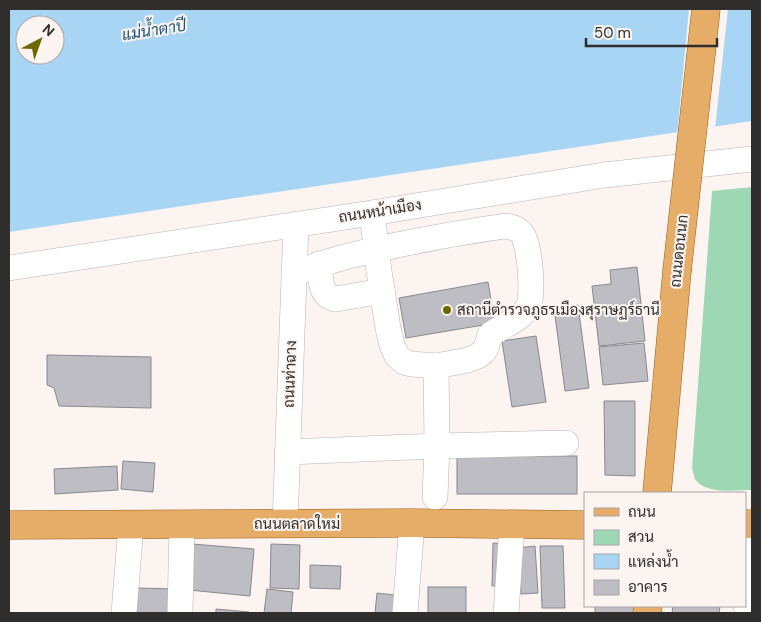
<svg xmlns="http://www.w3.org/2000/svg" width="761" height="622" viewBox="0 0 761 622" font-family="'DM Sans',Sarabun,sans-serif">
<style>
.green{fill:#9dd7b3}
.water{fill:#a9d5f4;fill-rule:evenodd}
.pier{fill:#fbf4f1}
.building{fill:#bdbdc3;stroke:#88888e}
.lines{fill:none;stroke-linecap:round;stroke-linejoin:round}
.minor-casing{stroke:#b9b3b1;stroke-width:26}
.major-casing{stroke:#9b5d12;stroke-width:29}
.minor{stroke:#fff;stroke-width:25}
.major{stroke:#e5ad68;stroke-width:28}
.major-bridge-casing{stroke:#9b5d12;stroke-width:29;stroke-linecap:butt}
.major-bridge{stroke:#e5ad68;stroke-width:28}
.poi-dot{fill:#6d6800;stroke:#fbf4f1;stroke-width:2}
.labels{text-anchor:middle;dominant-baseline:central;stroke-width:4;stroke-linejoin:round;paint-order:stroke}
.street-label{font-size:15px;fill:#302e2d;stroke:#fbf4f1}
.poi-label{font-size:15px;fill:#302e2d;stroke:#fbf4f1;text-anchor:start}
.water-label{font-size:16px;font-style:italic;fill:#1e577a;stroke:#fbf4f1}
</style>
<rect width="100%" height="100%" fill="#fbf4f1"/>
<path class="green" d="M752 187V490C736 490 705 495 695 479 694 476 693 471 692 468L712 191Z"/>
<path class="water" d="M9 9H752V121L9 232ZM25 25H55V55H25Z"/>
<path class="pier" d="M689 9H728L715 129 677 135Z"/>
<g class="building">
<path d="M637 267 645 341 599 346 592 286 611 284 610 270Z"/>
<path d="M488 282 495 323 406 338 399 298Z"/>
<path d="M578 305 589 388 565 391 554 308Z"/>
<path d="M536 336 546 402 512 407 502 341Z"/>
<path d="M644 343 648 381 603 385 599 347Z"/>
<path d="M47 355 151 357V408L59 406 54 388 47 385Z"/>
<path d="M604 401H635V476L605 475Z"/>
<rect x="457" y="456" width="120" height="38"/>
<path d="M123 461 155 463 153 492 121 489Z"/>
<path d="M117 466 118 490 55 494 54 469Z"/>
<path d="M493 543 505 544V586H492Z"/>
<path d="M192 544 254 549 250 596 189 590Z"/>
<path d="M271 544 300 545 299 589 270 588Z"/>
<path d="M535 546 538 593 521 594 518 548Z"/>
<path d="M540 546H563L565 608H542Z"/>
<path d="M310 565 341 566 340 589 310 588Z"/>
<rect x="428" y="587" width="38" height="26"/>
<path d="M137 588 177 589 176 613H136Z"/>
<path d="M267 589 293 592 291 613H264Z"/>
<path d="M377 593 404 596 402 613H375Z"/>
<rect x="595" y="606" width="47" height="7"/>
<path d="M673 606H720L719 613H672Z"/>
<path d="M216 609 249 612 248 613H216Z"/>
</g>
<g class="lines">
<g class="minor-casing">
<g id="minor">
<path d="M319 264C321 278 319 296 336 299L382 291"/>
<path d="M9 268 372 213 604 175 752 159"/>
<path d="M294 274C329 259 365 252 402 244 436 237 470 231 505 226 511 227 518 228 522 234 530 245 534 295 528 307 521 320 501 326 490 335L486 348 483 352 478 356 468 360 436 366 411 364 404 362 397 356 392 345 388 328 379 271 372 213"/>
<path d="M287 452 437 446 566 443"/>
<path d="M435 497 437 446 436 366"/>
<path d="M285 524 296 224"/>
<path d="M745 604 752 543"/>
<path d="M124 613 131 525"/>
<path d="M180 613 182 524"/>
<path d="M405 613 412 523"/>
<path d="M506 613 512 525"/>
</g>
</g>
<g class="major-casing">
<g id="major">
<path d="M657 493 677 271"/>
<path d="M745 524H752"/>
<path d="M9 525 412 523 585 525"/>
<path d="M647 613 648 606"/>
</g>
</g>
<use href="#minor" class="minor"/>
<use href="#major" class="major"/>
<g class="major-bridge-casing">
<path id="major-bridge" d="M677 271 706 9"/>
</g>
<use href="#major-bridge" class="major-bridge"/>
</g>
<circle class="poi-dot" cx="447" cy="310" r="5"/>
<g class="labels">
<g class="street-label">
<text transform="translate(380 211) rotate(-9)">ถนนหน้าเมือง</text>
<text transform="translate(679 251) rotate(-84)">ถนนดอนนก</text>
<text transform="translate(290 374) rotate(-88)">ถนนท่าฉาง</text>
<text x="297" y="524">ถนนตลาดใหม่</text>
</g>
<g class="poi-label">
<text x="457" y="310">สถานีตำรวจภูธรเมืองสุราษฏร์ธานี</text>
</g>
<g class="water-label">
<text transform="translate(154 30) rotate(-9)">แม่น้ำตาปี</text>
</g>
</g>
<rect width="761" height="622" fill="none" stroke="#302e2d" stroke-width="20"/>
<rect x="584" y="492" width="162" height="115" fill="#fbf4f1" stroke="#aaa5a3"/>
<rect x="594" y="508" width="25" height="8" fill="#e5ad68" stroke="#aaa5a3"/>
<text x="628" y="517" font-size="15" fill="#302e2d">ถนน</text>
<rect x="594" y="530" width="25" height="15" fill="#9dd7b3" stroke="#aaa5a3"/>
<text x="628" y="542" font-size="15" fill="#302e2d">สวน</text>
<rect x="594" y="554" width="25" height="15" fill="#a9d5f4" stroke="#aaa5a3"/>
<text x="628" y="567" font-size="15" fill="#302e2d">แหล่งน้ำ</text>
<rect x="594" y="580" width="25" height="15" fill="#bdbdc3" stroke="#aaa5a3"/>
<text x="628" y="592" font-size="15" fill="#302e2d">อาคาร</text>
<g transform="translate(40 40) rotate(41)"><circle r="24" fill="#fbf4f1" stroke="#aaa5a3"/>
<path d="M0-4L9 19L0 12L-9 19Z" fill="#6d6800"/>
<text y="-8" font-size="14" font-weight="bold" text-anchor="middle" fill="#302e2d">N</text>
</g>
<path d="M586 38v8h131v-8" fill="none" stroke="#302e2d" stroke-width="2.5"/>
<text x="594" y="38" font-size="15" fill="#302e2d" stroke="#fbf4f1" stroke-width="4" paint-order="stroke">50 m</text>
</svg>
